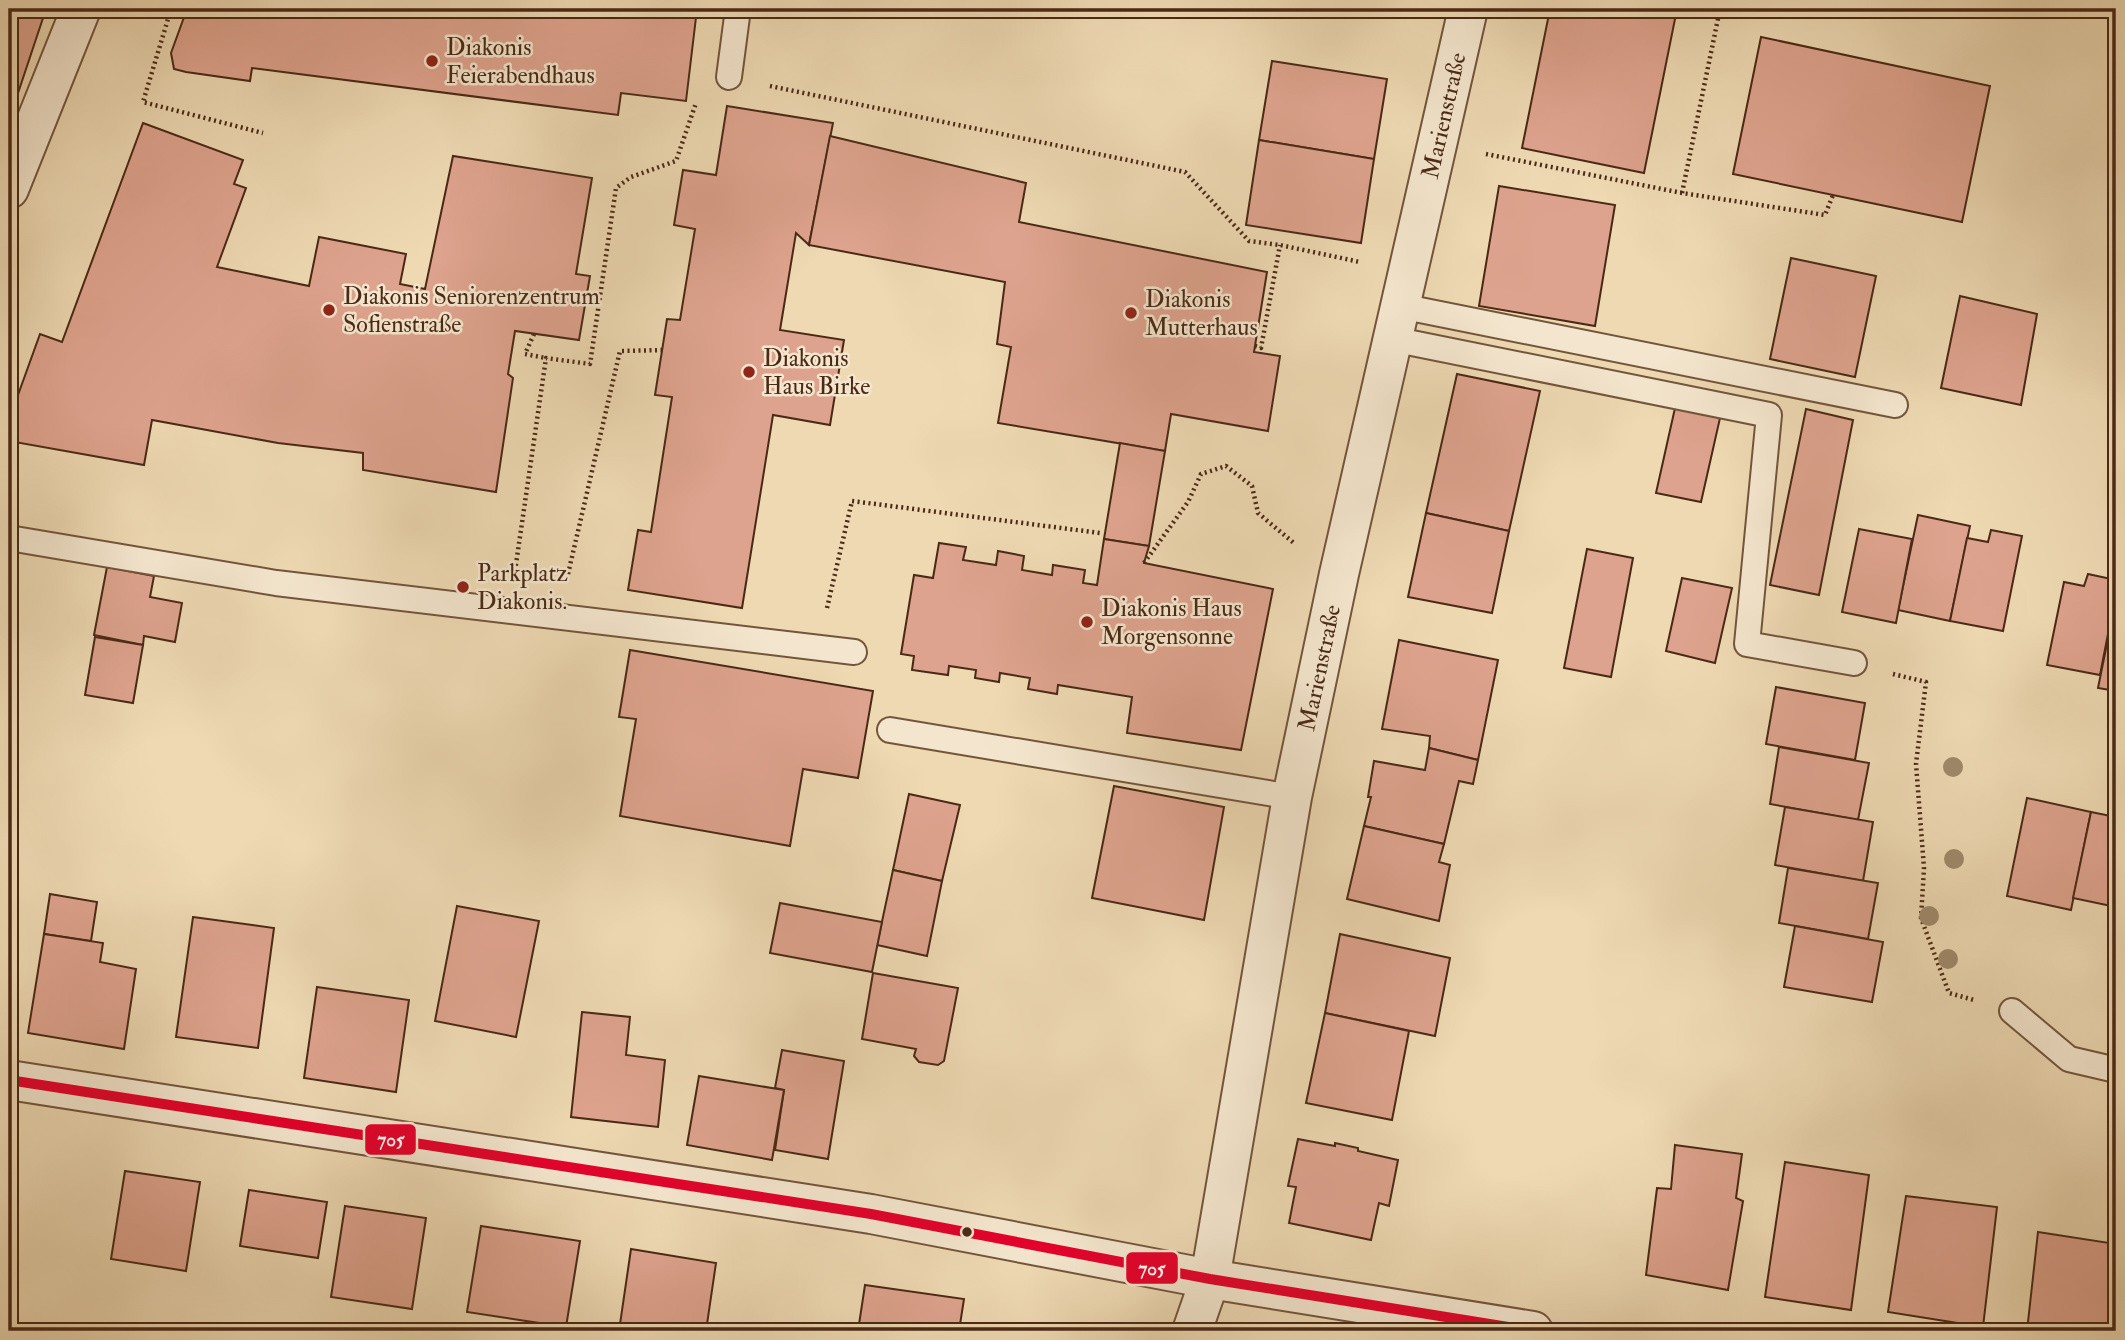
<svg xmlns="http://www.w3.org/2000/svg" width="2125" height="1340" viewBox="0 0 2125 1340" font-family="'IM FELL Double Pica',serif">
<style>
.building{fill:#dea38e;stroke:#4a2915;stroke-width:2}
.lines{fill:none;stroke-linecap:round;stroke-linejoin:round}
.service-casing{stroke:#73553c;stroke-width:28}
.minor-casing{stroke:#73553c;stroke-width:42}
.path{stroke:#4a2915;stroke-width:4.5;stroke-dasharray:2 3.5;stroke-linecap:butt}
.service{stroke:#f4e6ce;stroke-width:24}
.minor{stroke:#f4e6ce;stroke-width:38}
.bus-1-casing{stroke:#f4e6ce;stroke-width:16}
.bus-1{stroke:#e4002b;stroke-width:10}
.tree{fill:#9f896a}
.poi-dot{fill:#8f2418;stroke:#f4e6ce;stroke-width:2.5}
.bus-dot{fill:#4a2915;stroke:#f4e6ce;stroke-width:2.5}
.labels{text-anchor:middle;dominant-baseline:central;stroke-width:5;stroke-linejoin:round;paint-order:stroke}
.poi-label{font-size:24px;fill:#4a2915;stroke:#f4e6ce;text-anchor:start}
.street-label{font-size:24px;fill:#4a2915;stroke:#f4e6ce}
.line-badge{stroke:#f4e6ce;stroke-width:2.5}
.badge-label{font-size:19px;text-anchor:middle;font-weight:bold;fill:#fff}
</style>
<rect width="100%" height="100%" fill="#eed9b3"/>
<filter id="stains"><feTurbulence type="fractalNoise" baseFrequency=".00286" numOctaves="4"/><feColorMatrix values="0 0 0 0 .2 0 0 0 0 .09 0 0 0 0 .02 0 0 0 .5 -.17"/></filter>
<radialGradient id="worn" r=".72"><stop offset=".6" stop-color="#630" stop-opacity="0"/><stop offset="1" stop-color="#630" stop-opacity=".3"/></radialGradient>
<g class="building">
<path d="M9 9H46L15 102 9 99Z"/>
<path d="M187 9H697L686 101 621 93 618 115 252 68 250 81 186 72 174 69 171 53Z"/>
<path d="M1550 9H1677L1644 173 1522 148Z"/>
<path d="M1761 37 1990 86 1962 222 1733 174Z"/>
<path d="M1272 61 1387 79 1374 159 1259 140Z"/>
<path d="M727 106 833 123 809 245 796 233 780 330 844 340 830 425 773 415 742 608 628 590 638 530 651 532 672 397 655 395 667 319 680 320 695 229 674 225 683 170 716 175Z"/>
<path d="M143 123 243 160 234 184 246 188 217 267 309 286 319 237 406 254 400 284 425 289 453 156 592 178 576 274 590 276 579 340 515 331 508 374 513 378 496 492 363 470V453L278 443 152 420 144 465 9 441V420L40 334 62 342Z"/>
<path d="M830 136 1026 183 1019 222 1267 272 1254 352 1280 356 1268 431 1171 414 1165 451 998 423 1011 347 997 344 1005 282 809 245Z"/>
<path d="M1259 140 1374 159 1361 243 1246 225Z"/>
<path d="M1499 186 1615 205 1595 326 1479 306Z"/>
<path d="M1791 258 1876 276 1855 377 1770 359Z"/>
<path d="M1960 296 2037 314 2021 405 1941 388Z"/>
<path d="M1457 374 1540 391 1509 531 1426 513Z"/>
<path d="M1675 408 1720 418 1701 502 1656 493Z"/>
<path d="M1806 409 1853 420 1819 595 1770 585Z"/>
<path d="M1120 443 1165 451 1149 546 1104 539Z"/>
<path d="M1426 513 1509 531 1492 613 1408 597Z"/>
<path d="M1918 515 1970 526 1950 621 1898 610Z"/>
<path d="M1859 529 1912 539 1896 623 1842 612Z"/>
<path d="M1991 530 2022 536 2003 631 1950 621 1967 538 1988 542Z"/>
<path d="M1104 539 1149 546 1144 563 1273 589 1241 750 1127 733 1132 697 1058 685 1057 694 1028 689 1030 678 1000 673 999 682 975 678 976 670 949 666 948 675 912 670 914 656 901 654 914 575 933 578 939 543 966 547 963 560 996 565 998 551 1024 556 1022 570 1052 575 1053 565 1085 570 1083 583 1097 585Z"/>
<path d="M1587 549 1633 558 1611 677 1564 668Z"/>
<path d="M107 567 154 576 150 597 182 603 175 642 144 636 143 645 94 635Z"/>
<path d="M2088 574 2116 580V593L2100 675 2047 665 2064 582 2084 586Z"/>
<path d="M1682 578 1732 588 1715 663 1666 651Z"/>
<path d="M2115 604 2116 605V691L2098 688Z"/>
<path d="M95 637 143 645 133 703 85 695Z"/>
<path d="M1399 640 1498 660 1478 760 1429 748 1430 736 1382 729Z"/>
<path d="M630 650 873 691 858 778 803 769 790 846 620 816 636 719 619 717Z"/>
<path d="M1776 687 1865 703 1855 760 1766 744Z"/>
<path d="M1779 747 1869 763 1858 820 1770 804Z"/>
<path d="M1429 748 1478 760 1473 784 1459 781 1444 844 1364 826 1371 797H1368L1374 761 1425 770Z"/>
<path d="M1114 786 1224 807 1204 920 1092 898Z"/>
<path d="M909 794 960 805 942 881 893 870Z"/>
<path d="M2027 798 2091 812 2071 910 2007 896Z"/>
<path d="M1785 807 1873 822 1863 881 1775 865Z"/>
<path d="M2091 812 2116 817V907L2073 898Z"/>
<path d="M1364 826 1444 844 1439 862 1450 865 1439 921 1347 899Z"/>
<path d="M1788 868 1878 883 1868 939 1779 923Z"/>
<path d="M893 870 942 881 927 956 877 945Z"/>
<path d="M50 894 97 902 91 941 44 934Z"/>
<path d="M780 903 882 922 872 972 770 953Z"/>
<path d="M457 906 539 921 516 1037 435 1021Z"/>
<path d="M193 917 274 928 258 1048 176 1037Z"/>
<path d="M1795 926 1883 942 1872 1002 1784 987Z"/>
<path d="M44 934 103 943 100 962 136 969 124 1049 28 1033Z"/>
<path d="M1340 934 1450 958 1435 1036 1325 1013Z"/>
<path d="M873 973 958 988 944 1061 938 1065 919 1062 914 1056 916 1049 862 1039Z"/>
<path d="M317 987 409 1000 396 1092 304 1078Z"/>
<path d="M582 1012 630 1017 626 1055 665 1060 658 1127 571 1117Z"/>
<path d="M1325 1013 1409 1031 1392 1120 1306 1103Z"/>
<path d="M782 1050 844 1061 828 1159 775 1150 784 1090 775 1088Z"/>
<path d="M699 1076 784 1090 772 1160 687 1145Z"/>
<path d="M1298 1139 1335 1146V1143L1358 1148V1151L1398 1160 1389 1206 1379 1203 1371 1240 1289 1223 1296 1187 1288 1186Z"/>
<path d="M1675 1145 1742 1154 1736 1198 1743 1201 1728 1290 1646 1275 1657 1188 1671 1189Z"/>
<path d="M1785 1162 1869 1175 1851 1310 1765 1297Z"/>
<path d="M125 1171 200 1182 186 1271 111 1259Z"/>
<path d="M249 1190 327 1202 318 1258 240 1246Z"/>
<path d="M1906 1196 1997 1207 1983 1327 1888 1312Z"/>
<path d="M345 1206 426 1218 412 1309 331 1297Z"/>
<path d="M481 1226 580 1241 566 1327 467 1312Z"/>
<path d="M2038 1232 2116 1244V1284L2111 1331H2027Z"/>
<path d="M631 1249 716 1263 706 1331H619Z"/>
<path d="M865 1285 964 1299 959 1331H858Z"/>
</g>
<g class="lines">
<g class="service-casing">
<g id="service">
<path d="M729 77 738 9"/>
<path d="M1400 306 1895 405"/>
<path d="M1392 339 1769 415 1747 644 1854 663"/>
<path d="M9 538 276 583 854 652"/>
<path d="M890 730 1292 797"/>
<path d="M2012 1011 2069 1059 2116 1070"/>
</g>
</g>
<g class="minor-casing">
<g id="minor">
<path d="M9 189 81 9"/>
<path d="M9 1080 871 1214 1210 1279 1533 1331"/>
<path id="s1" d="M1192 1331 1210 1279 1292 797 1339 574 1468 9"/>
</g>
</g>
<g class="path">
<path d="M171 9 143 102 263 133"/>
<path d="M770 86 1185 172 1249 241 1280 245 1360 262"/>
<path d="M1486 154 1682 193 1825 215 1833 195"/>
<path d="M1682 193 1720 9"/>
<path d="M534 334 525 354 546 358"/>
<path d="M1255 346 1261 348 1280 245"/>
<path d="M1144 563 1188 502 1201 474 1226 466 1252 486 1258 513 1295 544"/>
<path d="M515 571 546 358 590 364 616 188 631 177 676 161 696 103"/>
<path d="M568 574 620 351 663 350"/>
<path d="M827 608 852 501 1100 533"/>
<path d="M1893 674 1926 682 1916 764 1924 868 1921 918 1949 993 1974 1000"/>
</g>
<use href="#service" class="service"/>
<use href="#minor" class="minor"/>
<g class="bus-1-casing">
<path id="bus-1" d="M9 1080 871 1214 1210 1279 1533 1331"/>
</g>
<use href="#bus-1" class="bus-1"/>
</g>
<g class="tree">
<circle cx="1953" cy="767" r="10"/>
<circle cx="1954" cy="859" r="10"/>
<circle cx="1929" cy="916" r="10"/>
<circle cx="1948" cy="959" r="10"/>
</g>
<g class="poi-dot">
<circle cx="432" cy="61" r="7"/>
<circle cx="329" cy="310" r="7"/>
<circle cx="1131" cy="313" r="7"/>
<circle cx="749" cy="372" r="7"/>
<circle cx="463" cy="587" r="7"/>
<circle cx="1087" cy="622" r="7"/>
</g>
<circle class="bus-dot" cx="967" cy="1232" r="6"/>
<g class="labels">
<g class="poi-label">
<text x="446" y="47">Diakonis<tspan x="446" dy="28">Feierabendhaus</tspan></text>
<text x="343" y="296">Diakonis Seniorenzentrum<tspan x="343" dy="28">Sofienstraße</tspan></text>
<text x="1145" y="299">Diakonis<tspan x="1145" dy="28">Mutterhaus</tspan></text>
<text x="763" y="358">Diakonis<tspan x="763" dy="28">Haus Birke</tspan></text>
<text x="477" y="573">Parkplatz<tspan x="477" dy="28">Diakonis.</tspan></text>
<text x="1101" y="608">Diakonis Haus<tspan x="1101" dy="28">Morgensonne</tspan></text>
</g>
<g class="street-label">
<text stroke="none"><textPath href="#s1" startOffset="1242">Marienstraße</textPath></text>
<text stroke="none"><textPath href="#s1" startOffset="676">Marienstraße</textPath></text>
</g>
</g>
<g class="line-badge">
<rect x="364" y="1123" width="53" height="33" rx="7" fill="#e4002b"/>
<rect x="1125" y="1251" width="54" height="34" rx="7" fill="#e4002b"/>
</g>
<g class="badge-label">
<text x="391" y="1146">705</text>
<text x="1152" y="1275">705</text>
</g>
<rect width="2125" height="1340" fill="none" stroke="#eed9b3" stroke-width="35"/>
<rect x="10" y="10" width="2104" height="1319" fill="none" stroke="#4a2915" stroke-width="3.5"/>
<rect x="18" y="18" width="2090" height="1305" fill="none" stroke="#4a2915" stroke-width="2"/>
<rect width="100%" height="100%" filter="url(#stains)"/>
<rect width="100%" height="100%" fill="url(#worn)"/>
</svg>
